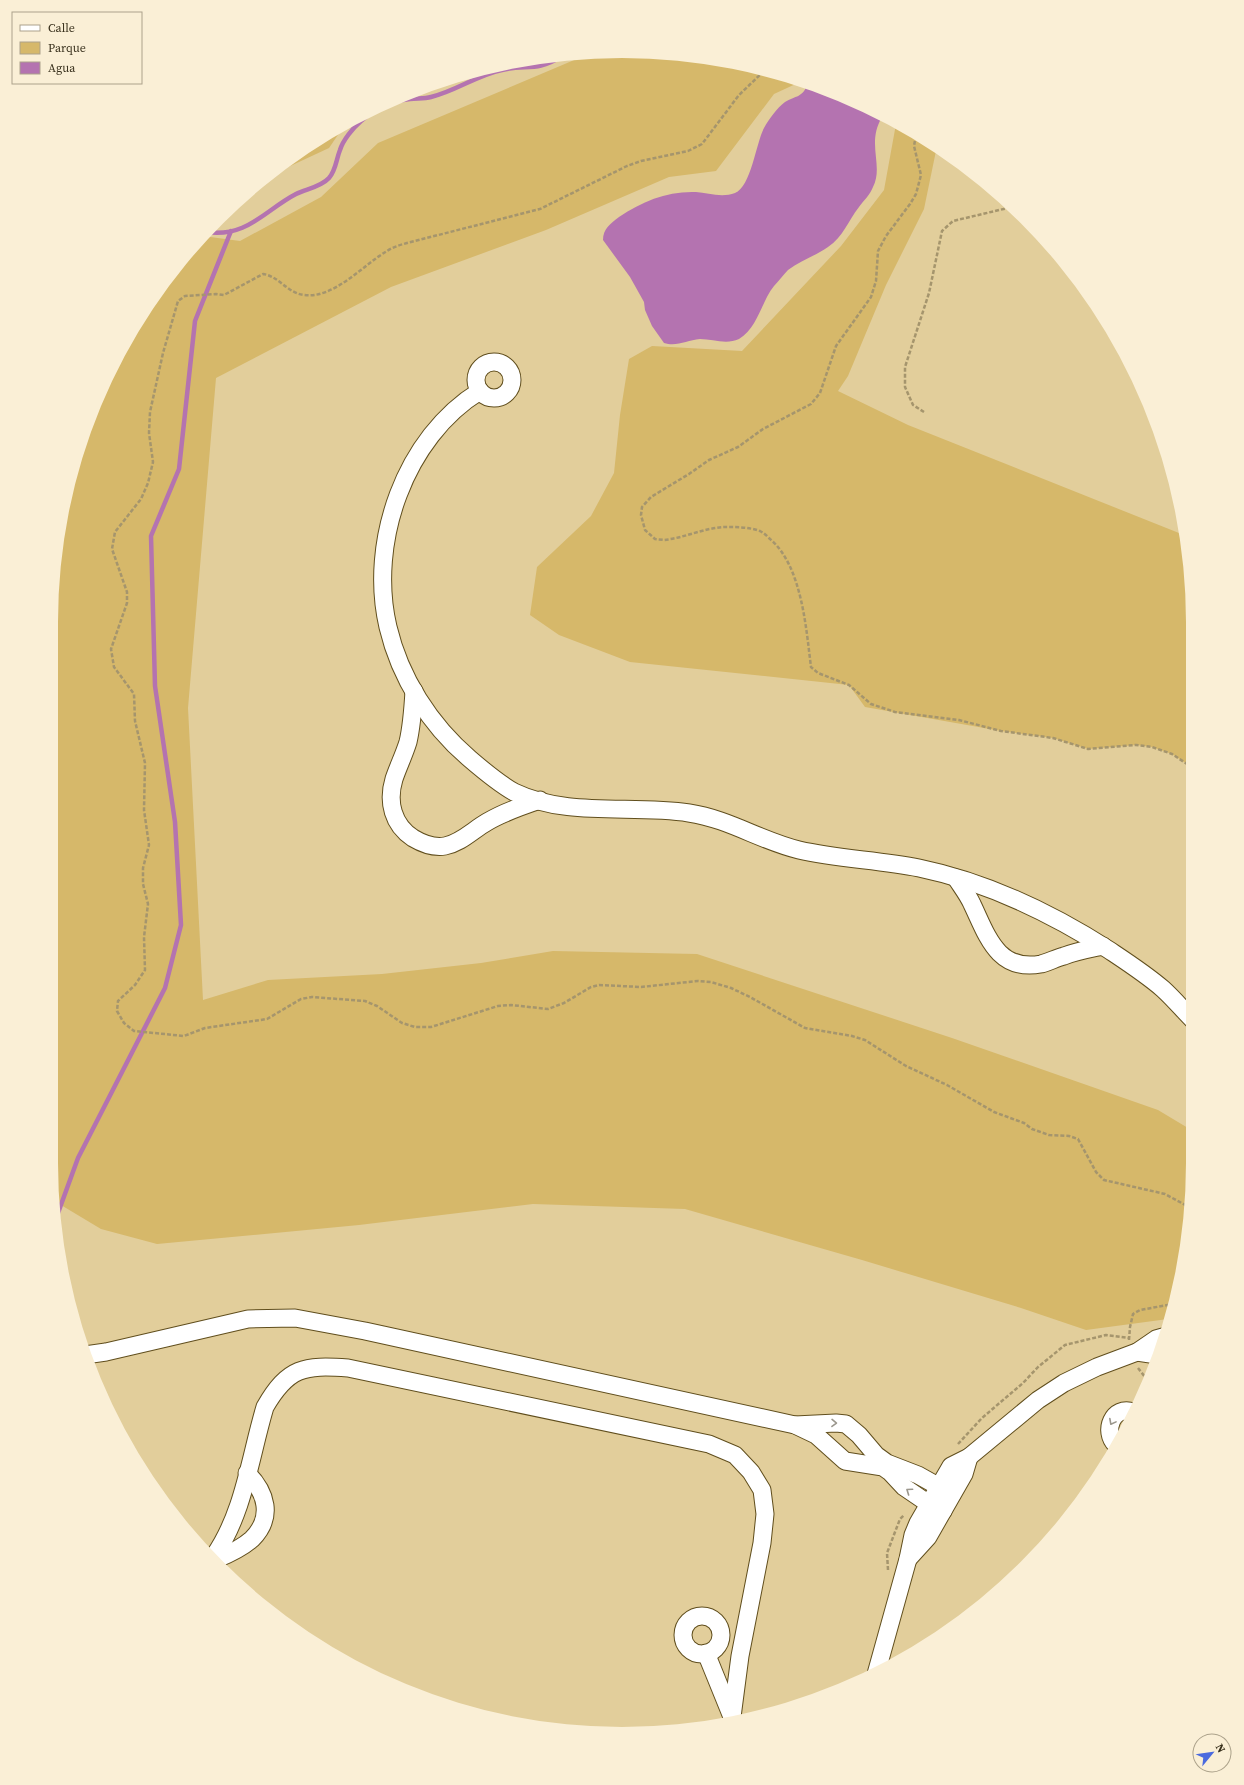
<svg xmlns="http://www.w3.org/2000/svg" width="1244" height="1785" viewBox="0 0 1244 1785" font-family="'Source Serif 4',serif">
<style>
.green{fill:#d6b86a}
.water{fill:#b473b0}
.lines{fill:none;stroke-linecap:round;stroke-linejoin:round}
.stream{stroke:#b473b0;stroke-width:4.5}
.street-casing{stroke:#604e1d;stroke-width:19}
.path{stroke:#a5956d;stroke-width:2.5;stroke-dasharray:4 2;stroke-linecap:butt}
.street{stroke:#fff;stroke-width:17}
.oneway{stroke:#9b978d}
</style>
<rect width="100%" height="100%" fill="#e2ce9b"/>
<g class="green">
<path d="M622 51 734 62 800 82 774 94 716 171 669 177 546 230 391 287 216 378 188 708 203 1000 268 980 382 974 481 963 553 951 697 954 952 1038 1158 1110 1193 1131V1163L1182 1275 1168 1319 1086 1330 1021 1308 862 1260 685 1209 533 1204 359 1225 157 1244 101 1229 56 1202 51 1163V622L62 511 110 369 169 275 203 236 240 241 321 197 378 143 586 55Z"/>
<path d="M896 124 937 146 924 209 886 285 848 376 838 391 908 425 1184 535 1193 622V768L1172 754 1152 747 1136 745 1088 749 1053 738 1001 731 865 707 849 685 630 662 559 635 530 615 537 567 591 516 614 473 620 415 629 359 652 346 742 351 841 246 884 190Z"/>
<path d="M344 126 329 148 271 175 305 147Z"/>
</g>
<path class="water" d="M807 84 841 95 882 117C866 144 884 165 873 187 870 195 864 200 859 207 848 221 843 237 828 247 815 256 800 261 788 270 783 275 779 281 774 286 761 302 758 328 739 339 726 345 713 339 700 339 687 340 677 347 664 343L652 326 645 310 644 302 630 277 603 240C603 229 610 224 619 217 643 201 667 191 696 192 708 193 722 198 735 193 751 187 756 143 764 128 769 119 777 108 785 102 795 96 804 97 807 84Z"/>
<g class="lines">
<g class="stream">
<path d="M206 232C247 238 265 210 296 194 306 189 321 187 329 178 336 170 336 160 340 150 343 140 353 128 361 121 374 109 392 101 410 99 417 98 424 99 431 97 456 91 477 75 502 70 525 64 537 72 560 57"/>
<path d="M58 1213 78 1158 165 988 181 925 175 822 155 686 151 536 179 469 195 321 231 231"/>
</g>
<g class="street-casing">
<g id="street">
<circle cx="494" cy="380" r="18"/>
<path d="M480 391C405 437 368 542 388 627 400 678 430 725 470 759 484 771 498 783 514 792 568 818 632 804 689 813 729 819 761 841 799 850 838 859 880 860 919 868 987 882 1051 913 1109 950 1127 962 1147 975 1163 989 1174 999 1183 1010 1193 1020"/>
<path d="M414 691C413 708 412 725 408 742 404 755 398 767 394 779 387 802 393 825 413 838 423 844 433 848 445 846 461 843 473 830 487 822 504 812 522 806 540 800"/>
<path d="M956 878C961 886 968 895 972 904 987 935 997 972 1041 964 1049 962 1056 958 1064 956 1077 951 1089 949 1103 946"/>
<path d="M1137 1352 1157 1355"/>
<path d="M85 1355 106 1352 248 1319 295 1318 365 1331 795 1425 816 1435 845 1461 883 1467 890 1472 904 1487 929 1504 943 1511"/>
<path d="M795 1425 836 1423 846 1424 859 1435 876 1455 887 1463 918 1475 952 1494"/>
<path d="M1116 1445C1102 1431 1113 1405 1133 1412"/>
<path d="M214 1556C244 1513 250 1457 265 1407 288 1367 304 1365 348 1368L709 1444 735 1455 751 1472 762 1490 765 1514 762 1543 740 1656 732 1717"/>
<path d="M217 1559C229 1554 242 1548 252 1539 274 1517 266 1492 247 1473"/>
<path d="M908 1559 928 1537 964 1474 969 1457"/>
<circle cx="702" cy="1635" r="19"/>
<path d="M706 1653 732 1717"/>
<path d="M876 1674 908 1559 913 1535 918 1523 951 1466 969 1457 1038 1400 1064 1383 1097 1367 1137 1352 1156 1339 1163 1337"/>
</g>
</g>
<g class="path">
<path d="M764 71 739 95 702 144 688 151 641 161 627 166 540 209 407 243C400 245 393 247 387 251 363 265 334 299 304 295 287 293 279 276 263 274L224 295 216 294 185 296 178 301 163 353 150 412 149 433 153 462 148 483 141 499 115 532 112 549 127 592V603L111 649 114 667 134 694 135 721 145 763 144 810 149 845 143 868V884L148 904 144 937 145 970 135 985 118 1001 117 1011 124 1023 134 1031 184 1036 205 1028 267 1019 301 999 312 997 365 1001 377 1006 402 1023 415 1027H431L498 1006 511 1005 548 1009 564 1003 591 987 599 985 641 987 698 981 711 982 731 988 750 997 805 1028 852 1036 865 1040 906 1066 947 1085 994 1112 1024 1123 1032 1129 1049 1135 1069 1136 1078 1139 1096 1172 1104 1180 1165 1194 1189 1207"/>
<path d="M916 135 914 146 921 175 916 194 910 204 886 236 878 251 876 281 871 297 836 346 820 393 811 404 763 429 738 447 709 460 689 474 651 497 642 507 641 515 645 530 655 539 664 540C684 538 704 528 724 527 736 527 749 527 760 531 764 533 767 536 770 539 802 566 806 628 811 667L818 673 849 685 871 704 895 712 959 720 1001 731 1053 738 1088 749 1136 745 1152 747 1172 754 1193 768"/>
<path d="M924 412 913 405 905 387V367L929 293 942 231 953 221 1012 207"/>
<path d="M1129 1340 1130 1327 1133 1314 1140 1310 1173 1304"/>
<path d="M1138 1368 1149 1382"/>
<path d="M958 1444 982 1418 1023 1383 1038 1367 1065 1345 1106 1335 1129 1338"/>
<path d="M888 1570 887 1553 900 1519 904 1515"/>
</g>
<use href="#street" class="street"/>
</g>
<defs><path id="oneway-chevron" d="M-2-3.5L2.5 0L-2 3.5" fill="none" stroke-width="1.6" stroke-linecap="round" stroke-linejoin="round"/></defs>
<g class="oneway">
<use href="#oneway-chevron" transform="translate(1112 1422) rotate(118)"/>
<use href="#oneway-chevron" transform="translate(834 1423) rotate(1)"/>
<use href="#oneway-chevron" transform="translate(909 1491) rotate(-145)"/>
</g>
<path d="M0 0H1244V1785H0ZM622 58H622A564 564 0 0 1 1186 622V1163A564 564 0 0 1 622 1727H622A564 564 0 0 1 58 1163V622A564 564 0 0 1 622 58Z" fill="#faefd6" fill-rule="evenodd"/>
<rect x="12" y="12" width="130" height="72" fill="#faefd6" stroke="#aca28b"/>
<rect x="20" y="25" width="20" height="6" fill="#ffffff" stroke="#aca28b"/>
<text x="48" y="32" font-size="12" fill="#372f1b">Calle</text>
<rect x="20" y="42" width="20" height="12" fill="#d6b86a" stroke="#aca28b"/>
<text x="48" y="52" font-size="12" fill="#372f1b">Parque</text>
<rect x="20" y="62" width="20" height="12" fill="#b473b0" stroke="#aca28b"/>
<text x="48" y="72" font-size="12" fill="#372f1b">Agua</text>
<g transform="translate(1212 1753) rotate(61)"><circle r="19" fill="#faefd6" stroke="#aca28b"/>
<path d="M0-3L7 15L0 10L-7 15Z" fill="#4b6ade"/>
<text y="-6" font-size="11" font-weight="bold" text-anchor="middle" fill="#372f1b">N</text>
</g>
</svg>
